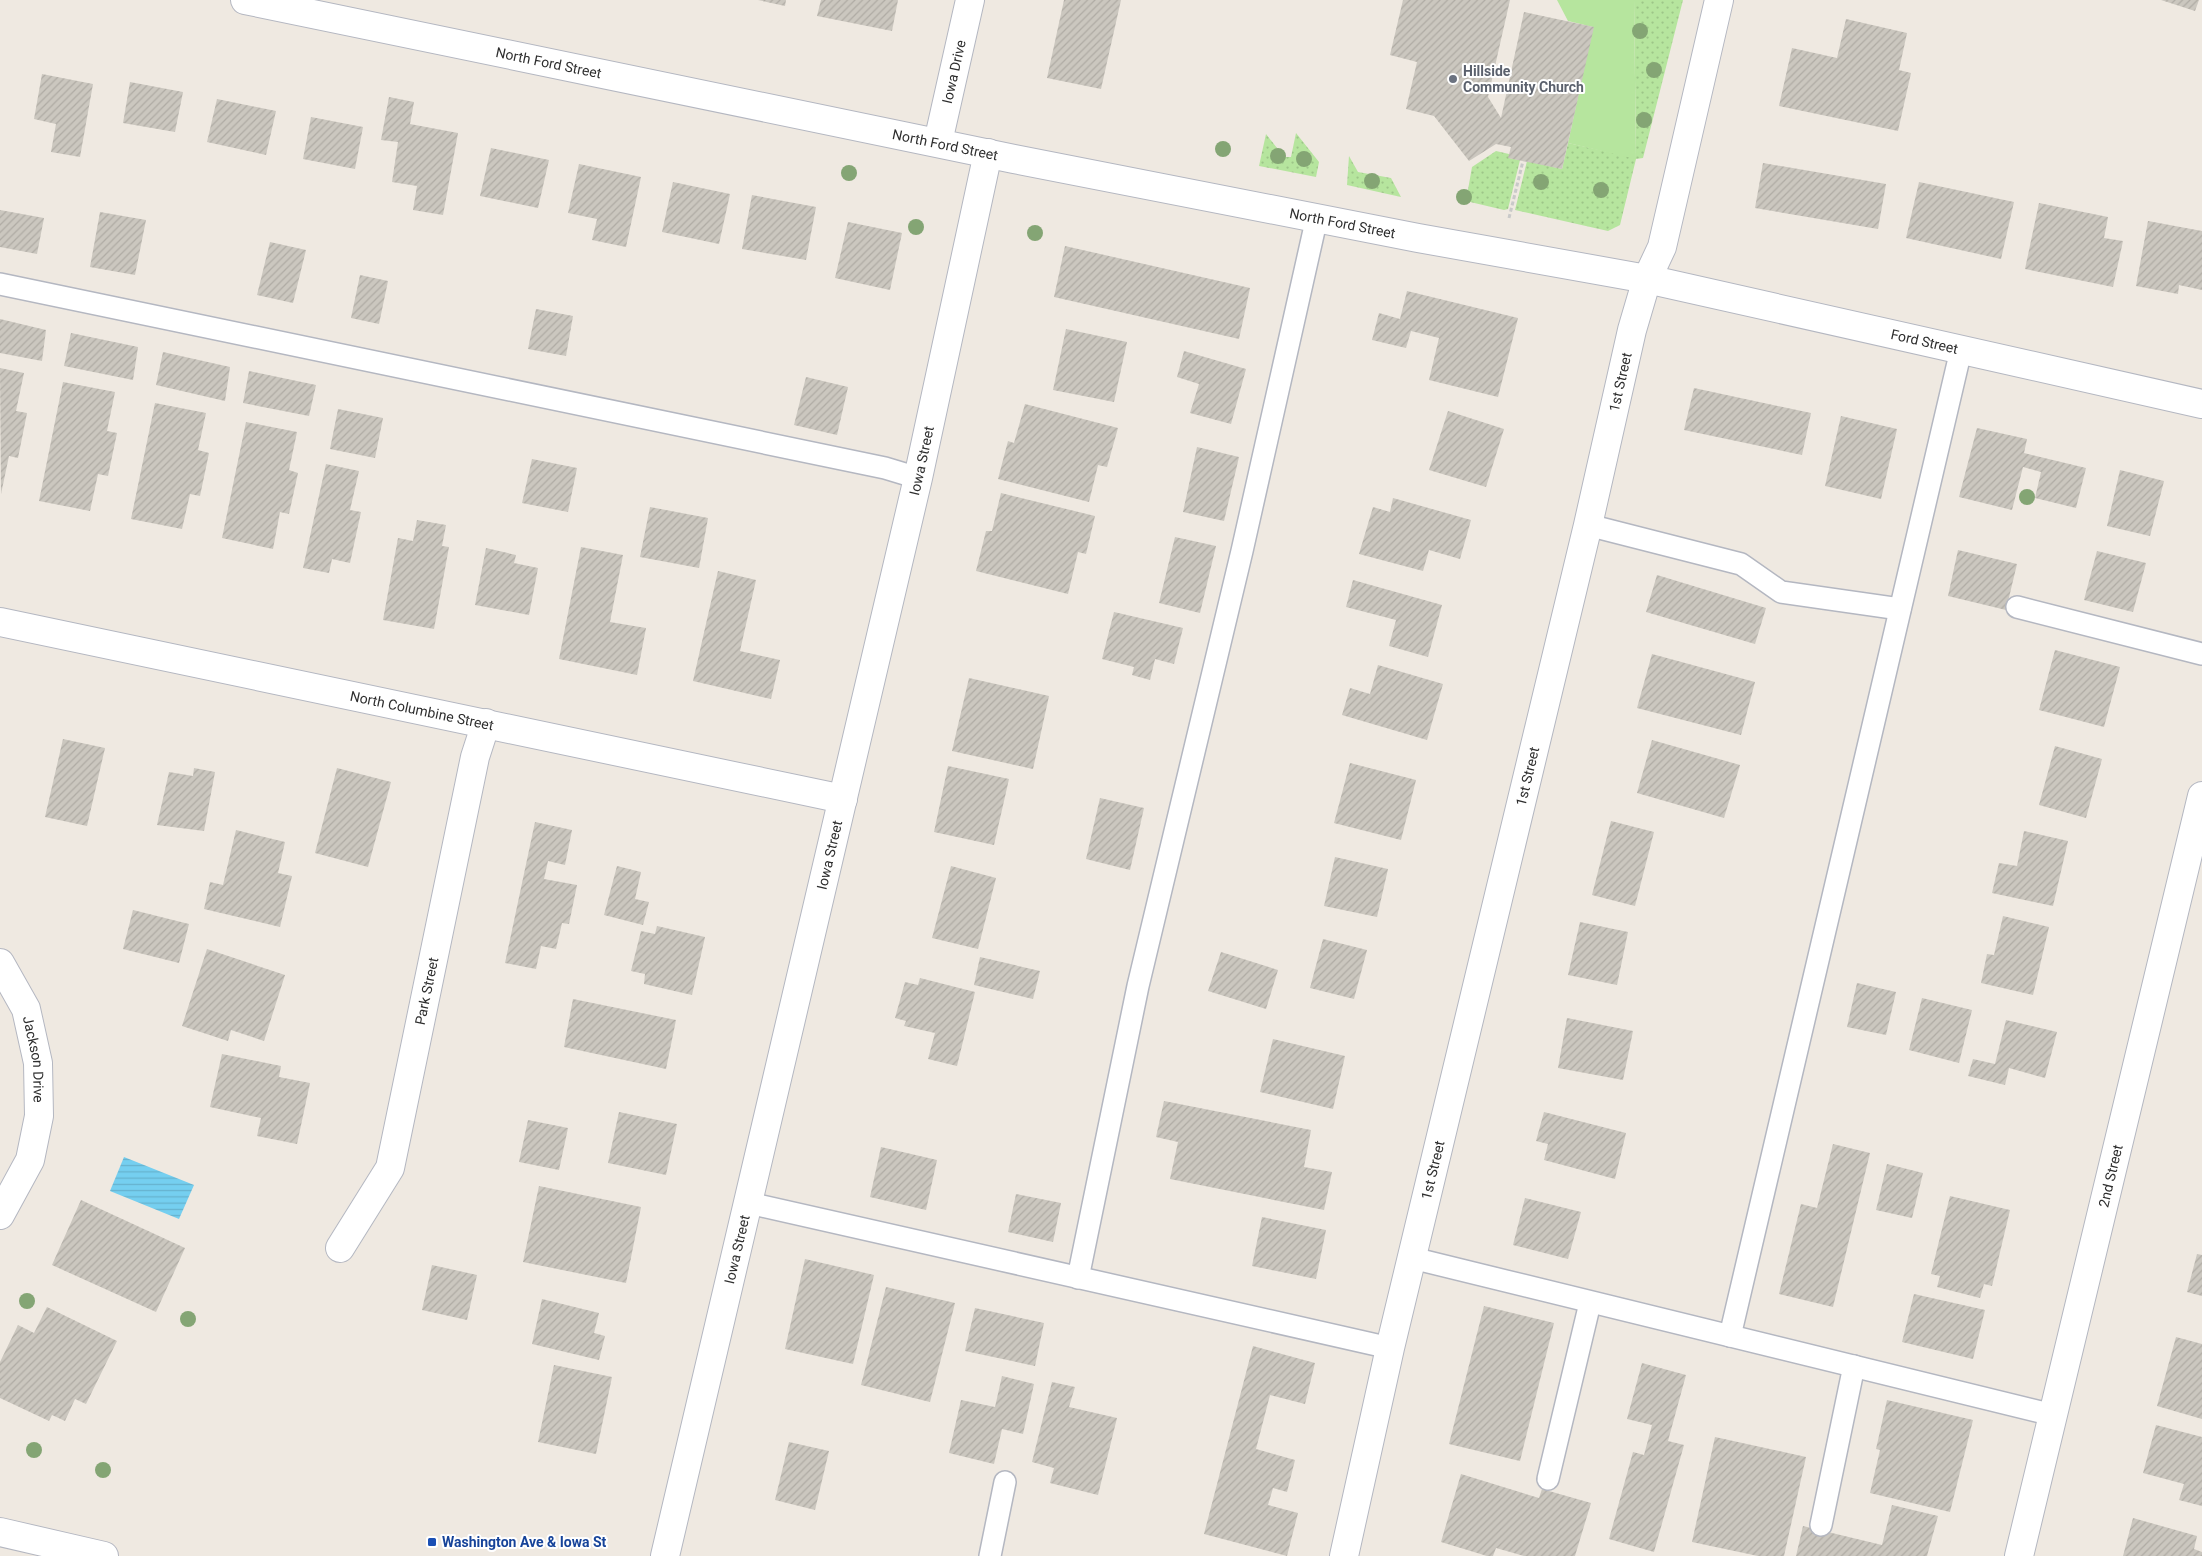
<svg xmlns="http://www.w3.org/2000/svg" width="2202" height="1556" viewBox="0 0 2202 1556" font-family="Roboto,sans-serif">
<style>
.grass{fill:url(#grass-dots)}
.park{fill:#b6e59e}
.water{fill:url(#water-rules)}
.building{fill:url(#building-hatch)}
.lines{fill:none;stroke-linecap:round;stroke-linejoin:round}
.service-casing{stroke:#b4b7c1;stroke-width:24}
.minor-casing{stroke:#b4b7c1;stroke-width:30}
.tertiary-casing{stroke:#b4b7c1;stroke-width:30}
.path{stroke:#c9c9c9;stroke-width:3;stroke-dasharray:4 2.5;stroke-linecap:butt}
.service{stroke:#fff;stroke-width:21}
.minor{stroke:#fff;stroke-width:28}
.tertiary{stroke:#fff;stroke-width:28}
.tree{fill:#84a574}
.worship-dot{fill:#6b7280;stroke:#fff;stroke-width:2}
.transit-dot{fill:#1a4fb4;stroke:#fff;stroke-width:2}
.labels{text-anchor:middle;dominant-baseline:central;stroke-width:4;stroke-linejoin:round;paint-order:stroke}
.street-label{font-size:14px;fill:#2e2e2e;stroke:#fff}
.worship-label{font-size:14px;font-weight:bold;fill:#5b616d;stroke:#fff;text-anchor:start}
.transit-label{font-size:14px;font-weight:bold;fill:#164399;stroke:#fff;text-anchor:start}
</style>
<defs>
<pattern id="grass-dots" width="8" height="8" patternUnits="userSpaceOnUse" patternTransform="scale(1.25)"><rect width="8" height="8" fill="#b6e59e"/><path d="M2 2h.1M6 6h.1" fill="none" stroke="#9dc588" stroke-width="1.8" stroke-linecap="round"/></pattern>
<pattern id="water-rules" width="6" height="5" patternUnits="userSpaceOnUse" patternTransform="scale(1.25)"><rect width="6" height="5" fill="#75cff0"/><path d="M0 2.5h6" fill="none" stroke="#66b2ce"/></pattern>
<pattern id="building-hatch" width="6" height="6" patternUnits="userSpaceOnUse" patternTransform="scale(1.25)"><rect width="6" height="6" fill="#cbc7bf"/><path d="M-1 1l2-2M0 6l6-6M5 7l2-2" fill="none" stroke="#afaba4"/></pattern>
</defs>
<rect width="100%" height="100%" fill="#efe9e1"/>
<g class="grass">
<path d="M1634 0H1683L1643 158 1636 159 1620 225 1608 231 1515 210 1527 161 1562 169 1568 143 1636 158Z"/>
<path d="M1296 133 1319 162 1316 177 1259 166 1266 134 1284 157H1291Z"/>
<path d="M1496 151 1509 154V158L1520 160 1508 209 1504 210 1466 201 1472 167Z"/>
<path d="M1349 156 1358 172 1391 178 1401 197 1347 185Z"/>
</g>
<path class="park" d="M1557 0H1634L1636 159 1568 143 1593 27 1568 21Z"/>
<path class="water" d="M124 1157 194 1185 179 1219 110 1191Z"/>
<g class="building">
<path d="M758 0H786L785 6Z"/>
<path d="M821 0H898L892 31 817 16Z"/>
<path d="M1064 0H1121L1101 89 1047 78Z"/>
<path d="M1403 0H1510L1488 97 1501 118 1524 12 1594 27 1562 169 1508 158 1511 147 1496 144 1469 161 1434 116 1406 109 1417 62 1390 55Z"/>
<path d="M2161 0H2199L2195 11Z"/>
<path d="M1846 19 1907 33 1899 70 1911 73 1898 131 1779 106 1792 48 1837 58Z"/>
<path d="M42 74 93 84 80 157 51 152 56 124 34 119Z"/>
<path d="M130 82 183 92 175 132 123 123Z"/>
<path d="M389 97 414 102 410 124 458 133 443 215 413 210 417 186 392 182 398 142 381 140Z"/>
<path d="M217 99 276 111 266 155 207 142Z"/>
<path d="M311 117 363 127 355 169 303 159Z"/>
<path d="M491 148 549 160 538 208 480 196Z"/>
<path d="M1763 163 1886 184 1878 229 1755 208Z"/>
<path d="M579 164 641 177 626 247 592 240 597 219 568 213Z"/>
<path d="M673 182 730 194 719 244 662 232Z"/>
<path d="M1919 182 2014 202 2001 259 1906 238Z"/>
<path d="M752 195 816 207 806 260 742 249Z"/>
<path d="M2039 203 2108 217 2104 238 2123 241 2113 287 2025 269Z"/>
<path d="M0 210 44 218 37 254 0 247Z"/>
<path d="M100 212 146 220 135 275 90 267Z"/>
<path d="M2148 221 2202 231V290L2179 285 2178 294 2136 286Z"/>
<path d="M848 222 902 233 890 290 835 278Z"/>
<path d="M270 242 306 250 293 303 257 295Z"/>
<path d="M1065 246 1250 288 1239 339 1054 297Z"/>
<path d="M360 275 388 281 379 324 351 318Z"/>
<path d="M1407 291 1518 318 1498 397 1429 380 1439 338 1411 331 1406 348 1372 340 1379 313 1400 319Z"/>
<path d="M536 309 573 316 566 356 528 349Z"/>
<path d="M0 319 46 330 42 361 0 353Z"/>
<path d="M1066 329 1127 342 1114 402 1053 390Z"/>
<path d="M71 333 138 347 133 380 64 366Z"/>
<path d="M1184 351 1246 369 1231 424 1190 413 1199 384 1177 377Z"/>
<path d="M163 352 230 367 225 401 156 385Z"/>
<path d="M0 368 24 373 16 411 27 413 18 458 9 456 1 494Z"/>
<path d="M249 371 316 385 309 416 243 403Z"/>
<path d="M806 377 848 387 837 435 794 425Z"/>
<path d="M63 382 115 392 107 431 117 433 108 476 98 474 90 511 39 501Z"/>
<path d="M1694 388 1811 413 1802 455 1684 430Z"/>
<path d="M155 403 206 413 198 450 209 453 200 496 190 494 182 529 131 519Z"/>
<path d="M1025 404 1118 428 1107 467 1098 465 1089 502 998 479 1008 441 1014 443Z"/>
<path d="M338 409 383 418 375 458 330 449Z"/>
<path d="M1448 411 1504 429 1486 487 1429 470Z"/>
<path d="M1841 416 1897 429 1881 499 1825 486Z"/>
<path d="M246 422 297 432 289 470 298 473 289 514 280 512 273 549 222 538Z"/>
<path d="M1977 428 2027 439 2024 453 2086 468 2076 508 2035 498 2041 472 2023 467 2012 510 1959 497Z"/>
<path d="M1197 447 1239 457 1224 521 1183 512Z"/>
<path d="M532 459 577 468 568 512 522 503Z"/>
<path d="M326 464 359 471 350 510 361 512 350 563 332 559 329 573 303 568Z"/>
<path d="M2120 470 2164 481 2150 536 2107 526Z"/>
<path d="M1001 493 1095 516 1086 554 1078 552 1068 594 976 571 986 531H992Z"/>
<path d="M1393 498 1471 520 1460 559 1429 550 1423 571 1359 554 1373 507 1390 512Z"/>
<path d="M650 507 708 518 699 568 640 557Z"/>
<path d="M417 520 446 525 442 546 449 547 434 629 383 620 398 538 413 541Z"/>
<path d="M1175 537 1216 546 1200 613 1159 603Z"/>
<path d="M581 547 623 555 610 622 646 628 637 675 559 659Z"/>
<path d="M486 548 516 555 514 563 538 568 529 615 475 605Z"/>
<path d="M1958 550 2017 564 2006 610 1948 596Z"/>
<path d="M2097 551 2146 563 2133 612 2084 600Z"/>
<path d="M718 571 756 580 740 651 780 660 771 699 693 681Z"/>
<path d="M1657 575 1766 608 1755 644 1646 612Z"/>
<path d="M1353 580 1442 605 1428 657 1389 646 1396 620 1346 607Z"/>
<path d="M1114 612 1183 628 1174 664 1155 659 1150 680 1132 675 1134 667 1102 659Z"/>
<path d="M2055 650 2120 667 2104 727 2039 710Z"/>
<path d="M1652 654 1755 682 1741 735 1637 708Z"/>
<path d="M1378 665 1443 684 1427 740 1342 715 1350 688 1370 694Z"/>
<path d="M969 678 1049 696 1033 769 952 751Z"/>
<path d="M63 739 105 748 87 826 45 817Z"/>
<path d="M1652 740 1740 765 1724 818 1637 793Z"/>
<path d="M2055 746 2102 759 2086 818 2039 805Z"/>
<path d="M1350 763 1416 780 1401 840 1334 823Z"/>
<path d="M948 766 1009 779 994 845 934 832Z"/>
<path d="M194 768 215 772 204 831 157 825 169 772 193 776Z"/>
<path d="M337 768 391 782 368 867 315 853Z"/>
<path d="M1100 798 1144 808 1130 870 1086 859Z"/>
<path d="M1611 821 1654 832 1635 906 1592 895Z"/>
<path d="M535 822 572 830 565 865 548 861 544 879 577 885 569 924 562 923 556 949 541 946 536 969 505 963Z"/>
<path d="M236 830 285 842 278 873 292 876 280 927 204 909 210 882 223 885Z"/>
<path d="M2024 831 2068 841 2053 906 1992 893 1999 863 2017 866Z"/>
<path d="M1335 857 1388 869 1377 917 1324 906Z"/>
<path d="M617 866 641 872 635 899 649 902 643 925 604 915Z"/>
<path d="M951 866 996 878 978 949 932 938Z"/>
<path d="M133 910 189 924 179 963 123 949Z"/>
<path d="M2003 916 2049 927 2033 995 1981 983 1987 954 1994 955Z"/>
<path d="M1580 922 1628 932 1617 985 1568 975Z"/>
<path d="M657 926 705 937 692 995 644 984 645 974 631 971 641 931 655 934Z"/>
<path d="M1323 939 1367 950 1354 999 1310 988Z"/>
<path d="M207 949 285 975 264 1041 231 1030 228 1041 182 1026Z"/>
<path d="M1221 952 1278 970 1266 1009 1208 991Z"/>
<path d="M980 957 1040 971 1033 999 974 985Z"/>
<path d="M920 978 975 992 957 1066 928 1059 935 1033 904 1026 906 1021 895 1018 905 982 918 985Z"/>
<path d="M1857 983 1896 992 1886 1035 1847 1027Z"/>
<path d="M1922 998 1972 1010 1959 1063 1909 1050Z"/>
<path d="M573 999 676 1020 666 1069 564 1047Z"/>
<path d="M1567 1018 1633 1031 1623 1080 1558 1068Z"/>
<path d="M2006 1020 2057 1032 2045 1078 2009 1068 2005 1085 1968 1076 1973 1059 1995 1064Z"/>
<path d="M1273 1039 1345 1056 1333 1109 1260 1092Z"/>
<path d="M222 1054 281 1066 279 1077 310 1083 297 1144 257 1136 261 1118 210 1107Z"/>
<path d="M1164 1101 1311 1130 1304 1167 1332 1172 1324 1210 1170 1179 1178 1142 1156 1137Z"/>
<path d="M619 1112 677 1124 666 1175 608 1163Z"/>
<path d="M1544 1112 1626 1133 1615 1179 1544 1160 1548 1144 1536 1141Z"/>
<path d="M528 1120 568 1128 559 1170 519 1162Z"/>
<path d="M1833 1144 1870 1153 1833 1307 1779 1294 1801 1204 1817 1208Z"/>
<path d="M881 1147 937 1160 926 1210 870 1197Z"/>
<path d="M1887 1164 1923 1173 1912 1218 1876 1210Z"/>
<path d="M539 1186 641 1207 626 1283 523 1262Z"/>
<path d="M1016 1194 1061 1203 1053 1242 1008 1232Z"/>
<path d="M1950 1196 2010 1210 1992 1286 1984 1284 1980 1298 1937 1287 1940 1276 1931 1274Z"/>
<path d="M1525 1198 1581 1212 1568 1259 1513 1245Z"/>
<path d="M81 1200 185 1248 156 1312 52 1265Z"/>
<path d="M1262 1217 1326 1230 1316 1279 1252 1266Z"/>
<path d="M2197 1254 2202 1255V1296L2187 1292Z"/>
<path d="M805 1259 874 1275 853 1364 785 1349Z"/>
<path d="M432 1265 477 1275 467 1320 422 1310Z"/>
<path d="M886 1287 955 1303 930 1402 861 1385Z"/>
<path d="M1914 1294 1985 1310 1973 1359 1902 1342Z"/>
<path d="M542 1299 599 1313 594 1333 605 1336 599 1360 532 1344Z"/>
<path d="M1484 1306 1554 1323 1520 1461 1449 1444Z"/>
<path d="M47 1307 117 1341 86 1404 75 1399 65 1421 52 1415 49 1421 0 1398V1362L18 1325 34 1333Z"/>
<path d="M975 1308 1044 1323 1035 1366 965 1351Z"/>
<path d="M2176 1337 2202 1344V1419L2157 1406Z"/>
<path d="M1253 1346 1315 1363 1305 1404 1270 1395 1256 1449 1295 1460 1287 1492 1273 1488 1268 1505 1298 1513 1287 1556 1204 1534Z"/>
<path d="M1642 1363 1686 1375 1668 1441 1684 1445 1654 1552 1609 1539 1633 1452 1644 1455 1652 1425 1627 1419Z"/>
<path d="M554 1365 612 1377 596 1454 538 1442Z"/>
<path d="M1002 1376 1034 1384 1023 1434 1002 1429 994 1464 949 1453 961 1400 995 1407Z"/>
<path d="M1052 1382 1075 1387 1069 1407 1117 1418 1098 1495 1050 1483 1054 1468 1032 1462Z"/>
<path d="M1887 1400 1973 1420 1950 1512 1870 1493 1880 1450 1876 1449Z"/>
<path d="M2156 1425 2202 1437V1506L2179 1500 2184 1484 2143 1473Z"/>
<path d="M1715 1437 1806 1457 1784 1556H1758L1692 1542Z"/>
<path d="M789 1442 829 1451 815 1510 775 1500Z"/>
<path d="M1461 1474 1539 1498 1542 1489 1591 1503 1575 1556H1524L1496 1548 1493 1556H1487L1441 1542Z"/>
<path d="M1892 1505 1938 1516 1927 1556H1796L1803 1526 1882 1545Z"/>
<path d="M2133 1518 2197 1536 2194 1549 2202 1552V1556H2123Z"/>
</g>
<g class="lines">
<g class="service-casing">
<g id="service">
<path d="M0 284 885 468 918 478"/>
<path d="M1588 525 1741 564 1781 592 1900 609"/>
<path d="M2017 607 2202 654"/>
<path d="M749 1203 1390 1348"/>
<path d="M1412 1258 2053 1415"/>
<path d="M1078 1278 1138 986 1242 551 1317 217"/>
<path d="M1730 1336 1961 350"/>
<path d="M1548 1479 1590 1303"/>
<path d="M1821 1525 1854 1366"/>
<path d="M990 1556 1005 1482"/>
</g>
</g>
<g class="minor-casing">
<g id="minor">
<path id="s1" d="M938 142 970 0"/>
<path id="s2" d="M0 622 843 799"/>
<path id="s3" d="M0 963 26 1009 38 1063 39 1116 30 1160 0 1215"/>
<path id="s4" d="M340 1248 390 1168 475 757 486 723"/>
<path id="s5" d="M665 1556 918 478 988 153"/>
<path id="s6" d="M1344 1556 1390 1348 1588 525 1632 330 1647 279 1662 247 1719 0"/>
<path id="s7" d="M2019 1556 2202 796"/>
</g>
</g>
<g class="tertiary-casing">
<g id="tertiary">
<path id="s8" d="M245 0 1014 159 1418 238 1647 279 2202 404"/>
<path d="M0 1532 104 1556"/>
</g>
</g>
<path class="path" d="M1509 218 1523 161"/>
<use href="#service" class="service"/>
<use href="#minor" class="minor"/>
<use href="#tertiary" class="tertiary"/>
</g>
<g class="tree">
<circle cx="1640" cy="31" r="8"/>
<circle cx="1654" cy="70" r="8"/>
<circle cx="1644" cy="120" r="8"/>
<circle cx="1223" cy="149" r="8"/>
<circle cx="1278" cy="156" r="8"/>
<circle cx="1304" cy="159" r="8"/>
<circle cx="849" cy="173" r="8"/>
<circle cx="1372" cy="181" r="8"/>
<circle cx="1541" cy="182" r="8"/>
<circle cx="1601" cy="190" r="8"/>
<circle cx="1464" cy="197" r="8"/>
<circle cx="916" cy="227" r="8"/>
<circle cx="1035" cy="233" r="8"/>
<circle cx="2027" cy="497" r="8"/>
<circle cx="27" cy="1301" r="8"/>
<circle cx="188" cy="1319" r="8"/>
<circle cx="34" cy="1450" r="8"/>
<circle cx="103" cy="1470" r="8"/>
</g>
<circle class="worship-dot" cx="1453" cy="79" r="5"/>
<rect class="transit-dot" x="427" y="1537" width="10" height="10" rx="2.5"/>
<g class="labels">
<g class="street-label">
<text stroke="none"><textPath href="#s8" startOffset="310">North Ford Street</textPath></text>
<text stroke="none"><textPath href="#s1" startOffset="72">Iowa Drive</textPath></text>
<text stroke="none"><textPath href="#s8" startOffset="715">North Ford Street</textPath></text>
<text stroke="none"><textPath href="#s8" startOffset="1120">North Ford Street</textPath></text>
<text stroke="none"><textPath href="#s8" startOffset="1714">Ford Street</textPath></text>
<text stroke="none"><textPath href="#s6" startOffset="1206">1st Street</textPath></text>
<text stroke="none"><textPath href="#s5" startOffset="1125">Iowa Street</textPath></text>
<text stroke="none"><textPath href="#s2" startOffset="431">North Columbine Street</textPath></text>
<text stroke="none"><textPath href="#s6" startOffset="801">1st Street</textPath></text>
<text stroke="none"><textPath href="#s5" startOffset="720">Iowa Street</textPath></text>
<text stroke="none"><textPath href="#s4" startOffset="275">Park Street</textPath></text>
<text stroke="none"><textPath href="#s3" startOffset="104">Jackson Drive</textPath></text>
<text stroke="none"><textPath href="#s6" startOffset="396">1st Street</textPath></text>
<text stroke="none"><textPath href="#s7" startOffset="391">2nd Street</textPath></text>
<text stroke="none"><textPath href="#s5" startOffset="315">Iowa Street</textPath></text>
</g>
<g class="worship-label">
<text x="1463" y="71">Hillside<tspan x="1463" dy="16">Community Church</tspan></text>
</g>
<g class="transit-label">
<text x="442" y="1542">Washington Ave &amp; Iowa St</text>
</g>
</g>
</svg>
